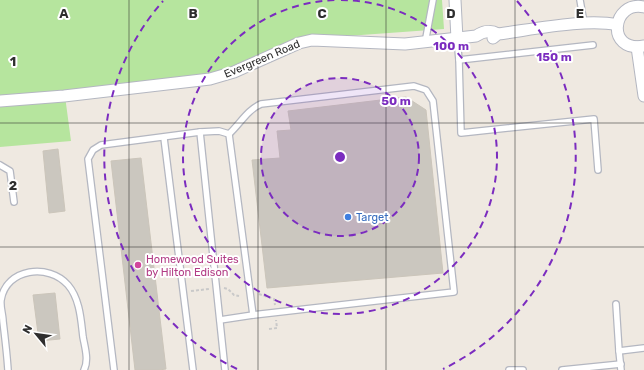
<svg xmlns="http://www.w3.org/2000/svg" width="644" height="370" viewBox="0 0 644 370" font-family="Rubik,sans-serif">
<style>
.green{fill:#b6e59e}
.building{fill:#cbc7bf;stroke:#cbc5ba}
.lines{fill:none;stroke-linecap:round;stroke-linejoin:round}
.lane-casing{stroke:#b4b7c1;stroke-width:8}
.street-casing{stroke:#b4b7c1;stroke-width:13}
.path{stroke:#c9c9c9;stroke-width:2;stroke-dasharray:3 2;stroke-linecap:butt}
.lane{stroke:#fff;stroke-width:5.5}
.street{stroke:#fff;stroke-width:11}
.grid{fill:none;stroke:#2e2e2e;stroke-width:1;stroke-opacity:0.55}
.ring{fill:none;stroke:#7b2cbf;stroke-width:2;stroke-dasharray:7 5}
.shop-dot{fill:#3f7fe0;stroke:#fff;stroke-width:1.5}
.hotel-dot{fill:#d1479c;stroke:#fff;stroke-width:1.5}
.labels{text-anchor:middle;dominant-baseline:central;stroke-width:4;stroke-linejoin:round;paint-order:stroke}
.street-label{font-size:11px;fill:#2e2e2e;stroke:#fff}
.shop-label{font-size:11px;fill:#366cbe;stroke:#fff;text-anchor:start}
.hotel-label{font-size:11px;fill:#b23c85;stroke:#fff;text-anchor:start}
.grid-label{font-size:13px;text-anchor:middle;font-weight:bold;fill:#2e2e2e;stroke:#fff;stroke-width:4;stroke-linejoin:round;paint-order:stroke}
.centre{fill:#7b2cbf;stroke:#fff;stroke-width:2}
.ring-label{font-size:12px;text-anchor:middle;font-weight:bold;fill:#7b2cbf;stroke:#fff;stroke-width:4;stroke-linejoin:round;paint-order:stroke}
</style>
<rect width="100%" height="100%" fill="#efe9e1"/>
<path class="green" d="M0 0H442L444 29 306 39 212 79 65 96 71 141 0 147Z"/>
<g class="building">
<path d="M406 97 426 110 443 273 267 288 252 160 280 158 277 131 291 130 288 111Z"/>
<path d="M58 149 65 211 49 213 43 151Z"/>
<path d="M141 158 166 369 159 370H135L111 161Z"/>
<path d="M55 293 60 339 39 341 33 295Z"/>
</g>
<g class="lines">
<g class="lane-casing">
<g id="lane">
<path d="M580 0 584 23"/>
<path d="M457 39 459 60 461 133 594 119 598 170"/>
<path d="M425 43 433 0"/>
<path d="M459 60 593 45"/>
<path d="M200 132 225 370"/>
<path d="M229 134 253 315"/>
<path d="M164 138 193 370"/>
<path d="M0 165 10 171 14 202"/>
<path d="M616 304 619 351 644 348"/>
<path d="M220 320 253 315 454 292 433 101 426 90 414 86 261 104C247 110 240 124 229 134"/>
<path d="M619 351 621 370"/>
<path d="M8 370C7 354 5 338 3 321 3 315 0 307 1 300 6 268 49 263 68 285 80 299 81 320 83 337 85 348 89 360 84 370"/>
<path d="M114 370 88 159 93 150 101 145 200 132 219 131 229 134"/>
<path d="M509 370H523"/>
<path d="M562 370 621 364"/>
</g>
</g>
<g class="street-casing">
<g id="street">
<path d="M455 0 457 39"/>
<path d="M644 7C612 0 605 53 644 46"/>
<path d="M493 38 498 34C530 30 587 18 617 25"/>
<path d="M637 47 644 96"/>
<path d="M0 101 64 96 210 79 234 72 299 43 312 40 405 44 476 36C483 31 491 30 498 34"/>
</g>
</g>
<g class="path">
<path d="M224 288 228 289 234 295 239 296"/>
<path d="M191 291 209 289"/>
<path d="M259 294 274 299 275 305"/>
<path d="M269 329 277 328 276 320"/>
</g>
<use href="#lane" class="lane"/>
<use href="#street" class="street"/>
</g>
<path class="grid" d="M129 0V370M258 0V370M386 0V370M515 0V370M0 123H644M0 247H644"/>
<circle cx="340" cy="157" r="79" fill="#7b2cbf" fill-opacity=".12"/>
<g class="ring">
<circle cx="340" cy="157" r="79"/>
<path d="M341 0A157 157 0 1 1 339 0"/>
<path d="M237 369A236 236 0 0 1 163 1M517 1A236 236 0 0 1 443 369"/>
</g>
<circle class="shop-dot" cx="348" cy="217" r="4"/>
<circle class="hotel-dot" cx="138" cy="265" r="4"/>
<g class="labels">
<g class="street-label">
<text transform="translate(262 59) rotate(-23)">Evergreen Road</text>
</g>
<g class="shop-label">
<text x="356" y="217">Target</text>
</g>
<g class="hotel-label">
<text x="146" y="259">Homewood Suites<tspan x="146" dy="13">by Hilton Edison</tspan></text>
</g>
</g>
<g class="grid-label">
<text x="64" y="18">A</text>
<text x="193" y="18">B</text>
<text x="322" y="18">C</text>
<text x="451" y="18">D</text>
<text x="580" y="18">E</text>
<text x="13" y="66">1</text>
<text x="13" y="190">2</text>
</g>
<circle cx="340" cy="157" r="6" class="centre"/>
<g class="ring-label">
<text x="451" y="50">100 m</text>
<text x="554" y="61">150 m</text>
<text x="396" y="105">50 m</text>
</g>
<g transform="translate(36 334) rotate(299)" stroke="#ffffff" stroke-width="3" paint-order="stroke">
<path d="M0-3L7 15L0 10L-7 15Z" fill="#2e2e2e"/>
<text y="-6" font-size="11" font-weight="bold" text-anchor="middle" fill="#2e2e2e">N</text>
</g>
</svg>
